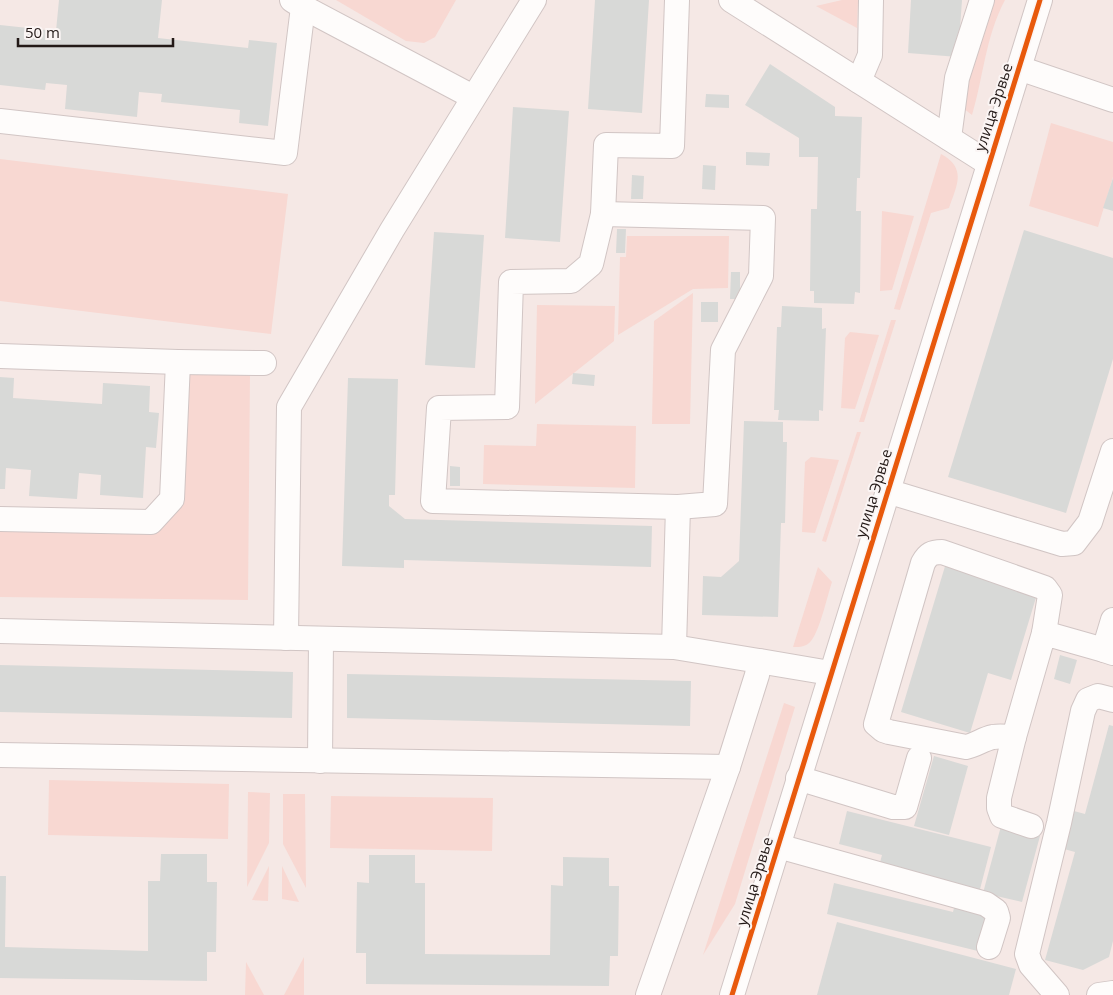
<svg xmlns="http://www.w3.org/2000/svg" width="1113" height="995" viewBox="0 0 1113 995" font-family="'Open Sans',sans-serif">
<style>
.green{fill:#f8d8d2}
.building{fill:#d8d9d7}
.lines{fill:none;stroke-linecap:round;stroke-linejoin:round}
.minor-casing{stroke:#d1c5c4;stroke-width:26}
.minor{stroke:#fefcfb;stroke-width:24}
.cycleway-casing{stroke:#fbf5f4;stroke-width:8}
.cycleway{stroke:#e8590c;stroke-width:5}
.labels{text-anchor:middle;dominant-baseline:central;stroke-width:4;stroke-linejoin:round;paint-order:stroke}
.street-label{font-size:15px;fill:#231917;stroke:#fbf5f4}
</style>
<rect width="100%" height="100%" fill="#f5e8e5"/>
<g class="green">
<path d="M336 0H456L435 37 424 43 406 41Z"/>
<path d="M842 0H858L857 28 816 6Z"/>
<path d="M991 0H1005C985 38 984 75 972 115L963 108 964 88Z"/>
<path d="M1051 123 1113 142V177L1098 227 1029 206Z"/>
<path d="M941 154C967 168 957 185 949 208L931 213 900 310 894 309Z"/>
<path d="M0 159 288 194 271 334 0 301Z"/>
<path d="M882 211 914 216 892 290 880 291Z"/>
<path d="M627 236H729L728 288 693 289 618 335 620 257H626Z"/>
<path d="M693 293 690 424H652L654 321Z"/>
<path d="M537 305 615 306 614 341 535 404Z"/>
<path d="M891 320H896L864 422H859Z"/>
<path d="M850 332 879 335 855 409 841 408 845 338Z"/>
<path d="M190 372 250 373 248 600 0 597V526L157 528 183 385Z"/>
<path d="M537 424 636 426 635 488 483 484 484 445 536 446Z"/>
<path d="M857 432H861L826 542 822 541Z"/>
<path d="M811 457 839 460 815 533 802 532 805 462Z"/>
<path d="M818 567 832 582C827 597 820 630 811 641 806 647 800 647 793 647Z"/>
<path d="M784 703 795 707 735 904 703 955Z"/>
<path d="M49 780 229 784 228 839 48 835Z"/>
<path d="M248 792 270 793 269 843 247 887Z"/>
<path d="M283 794H305L306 888 283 844Z"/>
<path d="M331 796 493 798 492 851 330 848Z"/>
<path d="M269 866 268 901 252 900Z"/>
<path d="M282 866 299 902 282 899Z"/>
<path d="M304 957V995H284Z"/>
<path d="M246 962 264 995H245Z"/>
</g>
<g class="building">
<path d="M59 0H162L158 38 248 48 249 40 277 43 268 126 239 123 240 110 161 102 162 94 139 92 137 117 65 109 67 85 46 83 45 90 0 85V25L56 31Z"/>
<path d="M595 0H649L642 113 588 109Z"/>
<path d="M911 0H962L958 57 908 53Z"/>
<path d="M770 64 835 107V116L862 117 860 178H857L856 211H861L860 293 855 292 854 304 814 303V291H810L811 209H817L818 157H799V138L745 105Z"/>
<path d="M706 94 729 95V108L705 107Z"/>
<path d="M513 107 569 111 560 242 505 238Z"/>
<path d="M746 152 770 153 769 166 746 165Z"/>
<path d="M703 165 716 166 715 190 702 189Z"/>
<path d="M632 175 644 176 643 199H631Z"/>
<path d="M1113 178V211L1103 208Z"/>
<path d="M617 229H626L625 253H616Z"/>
<path d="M1024 230 1113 258V359L1066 513 948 477Z"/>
<path d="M434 232 484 235 475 368 425 365Z"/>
<path d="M731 272H740V299H730Z"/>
<rect x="701" y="302" width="17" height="20"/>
<path d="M782 306 822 308V329L826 328 823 411 819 410V421L778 420 779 410H774L777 327H781Z"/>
<path d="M573 373 595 375 594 386 572 384Z"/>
<path d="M0 377 14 378 13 398 102 404 103 383 150 386 149 412 159 413 156 448 146 447 143 498 100 495 101 475 79 473 77 499 29 496 31 470 6 468 5 489H0Z"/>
<path d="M348 378 398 379 395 495H389V506L405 519 652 526 651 567 404 560V568L342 566Z"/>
<path d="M744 421 783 422V442H787L785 523H781L778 617 702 615 703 576 721 577 739 561Z"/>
<path d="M450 466 460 467V486H450Z"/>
<path d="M946 563 1038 591 1011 680 988 673 970 733 901 712Z"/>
<path d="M1060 655 1077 660 1070 684 1054 679Z"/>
<path d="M0 665 293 672 292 718 0 712Z"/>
<path d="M347 674 691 681 690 726 347 718Z"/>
<path d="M1109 725 1113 726V941L1109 957 1083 970 1045 960 1075 852 1064 849 1074 811 1085 814Z"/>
<path d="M934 756 968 766 949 835 914 826Z"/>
<path d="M847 811 991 847 979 893 879 866 882 855 839 844Z"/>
<path d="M1001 826 1040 836 1022 902 983 893Z"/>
<path d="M161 854H207V882H217L216 952H207V981L0 978V876H6L5 947 148 951V881H160Z"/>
<path d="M369 855H415V883H425V954L550 955 551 885 563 886V857L609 858V886H619L618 956H610L609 986 366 984V953H356L357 882 369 883Z"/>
<path d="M834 883 953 912 955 904 995 913 986 953 827 914Z"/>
<path d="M837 922 1016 969 1009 995H817Z"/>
</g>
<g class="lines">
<g class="minor-casing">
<g id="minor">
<path d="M731 0 988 163"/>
<path d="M303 7 473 97"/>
<path d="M1019 68 1113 100"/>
<path d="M859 81 870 55 871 0"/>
<path d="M0 121 285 153 303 7 292 0"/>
<path d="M949 138 957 78 982 0"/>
<path d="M603 214 763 218 761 276 723 350 715 504 678 507"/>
<path d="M0 356 178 362 264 363"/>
<path d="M887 491 1062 544 1074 543 1090 522 1113 451"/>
<path d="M0 519 151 522 172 499 178 362"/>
<path d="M1113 620 1104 650 1113 653"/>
<path d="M0 631 674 647 759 661 757 675 728 767 648 995"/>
<path d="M286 638 289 407 392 230 534 0"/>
<path d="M674 647 678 507 433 501 439 408 507 407 511 282 571 281 591 264 603 214 606 145 672 146 677 0"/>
<path d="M759 661 830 673"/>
<path d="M1014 737C1007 737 1000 736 993 737 983 739 976 745 966 747L889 732 883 730 876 724 923 563C928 554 932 552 942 552L1045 588 1050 595 1044 633"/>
<path d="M0 755 728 767"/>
<path d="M320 761 321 639"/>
<path d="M798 778 893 807H905L919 758"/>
<path d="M1031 826 1002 816 999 808V798L1014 737 1044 633 1104 650"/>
<path d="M778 846 986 904 996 911 998 918 989 947"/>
<path d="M732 995 1040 0"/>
<path d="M1057 995 1031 965 1027 954 1059 823 1083 711 1088 700 1098 696 1113 700"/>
<path d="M1099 995 1113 993"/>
</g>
</g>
<use href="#minor" class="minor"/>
<g class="cycleway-casing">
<path id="cycleway" d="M732 995 1040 0"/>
</g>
<use href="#cycleway" class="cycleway"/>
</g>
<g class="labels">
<g class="street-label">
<text transform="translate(993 107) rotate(-72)">улица Эрвье</text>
<text transform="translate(873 493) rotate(-73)">улица Эрвье</text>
<text transform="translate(754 881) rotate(-73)">улица Эрвье</text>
</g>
</g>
<path d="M18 38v8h155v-8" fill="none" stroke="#231917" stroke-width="2.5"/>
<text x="25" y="38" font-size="15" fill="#231917" stroke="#fbf5f4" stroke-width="4" paint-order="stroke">50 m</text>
</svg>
